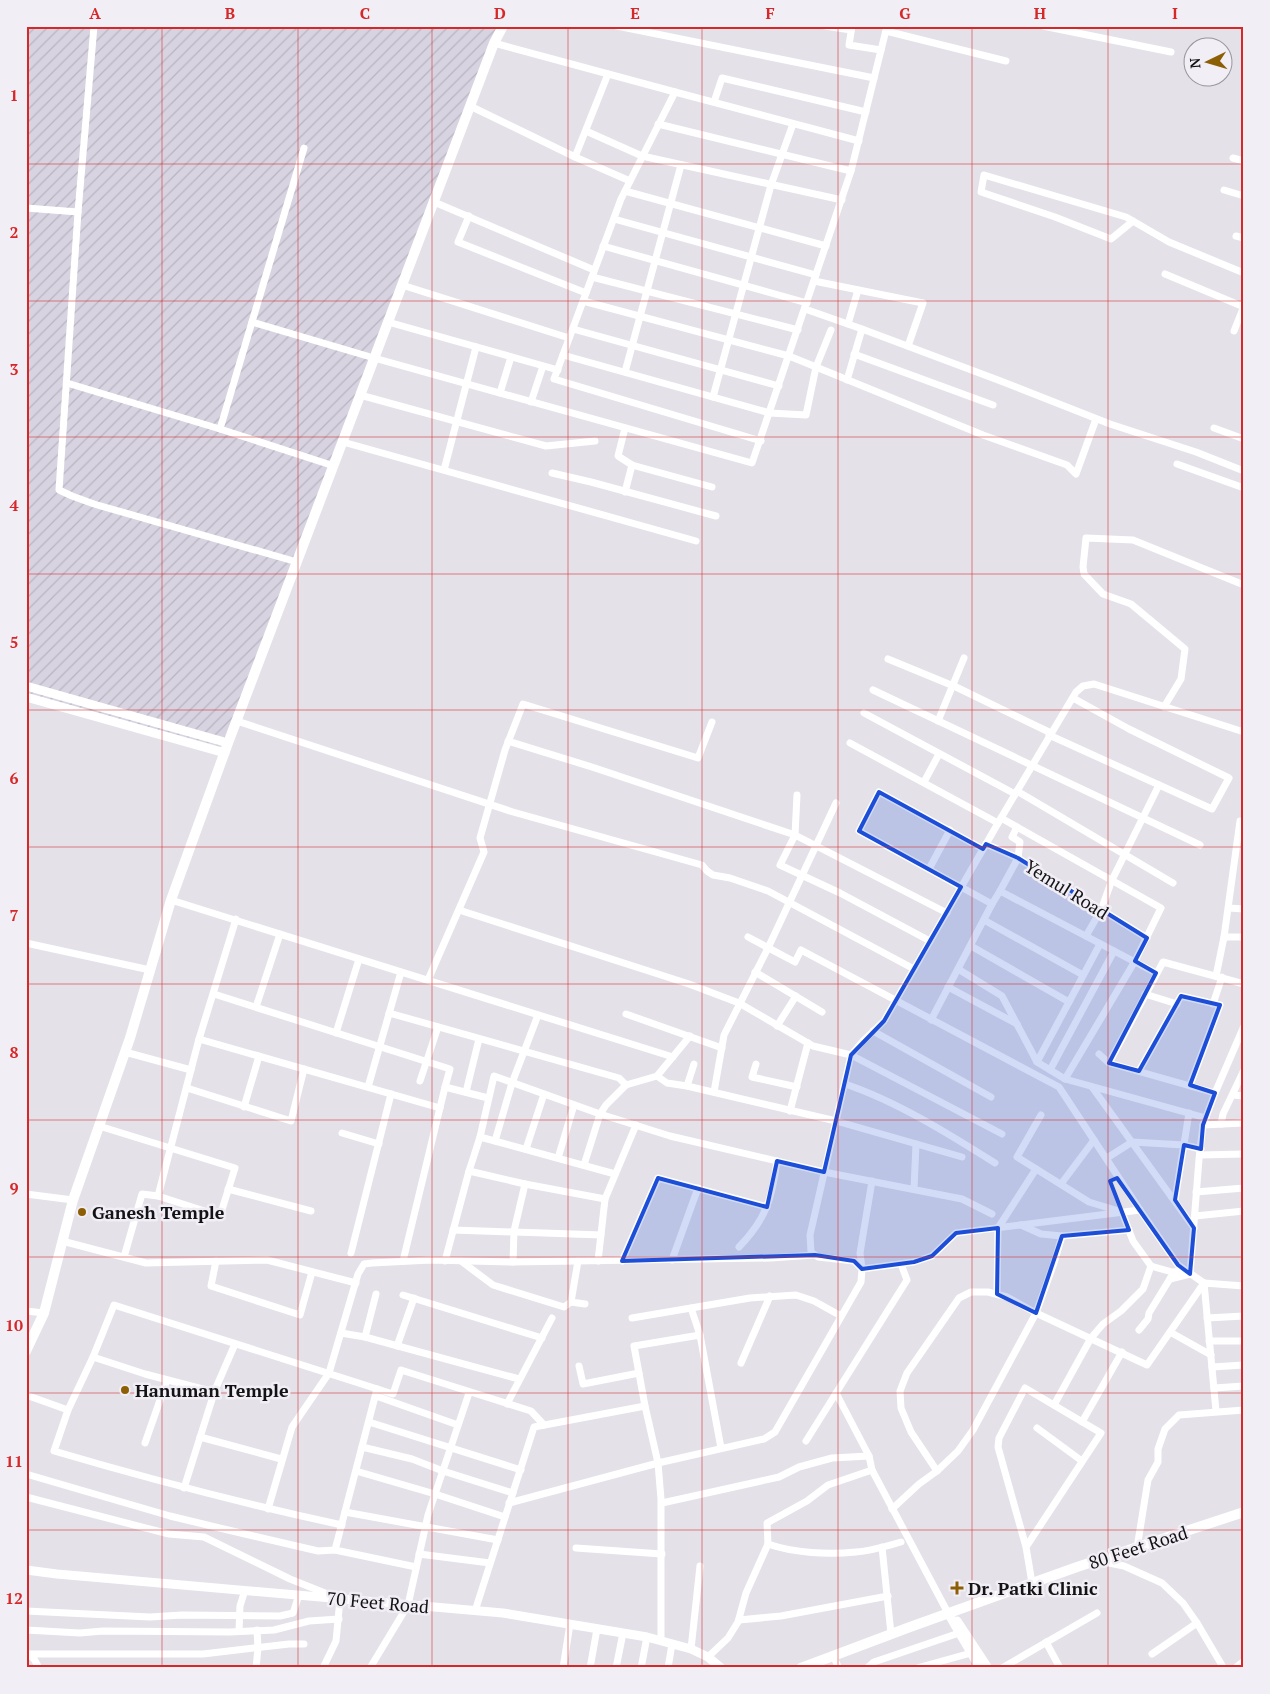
<svg xmlns="http://www.w3.org/2000/svg" width="1270" height="1694" viewBox="0 0 1270 1694" font-family="'PT Serif',serif">
<style>
.industrial{fill:url(#industrial-furrows)}
.lines{fill:none;stroke-linecap:round;stroke-linejoin:round}
.minor{stroke:#fff;stroke-width:7}
.tertiary{stroke:#fff;stroke-width:9}
.secondary{stroke:#fff;stroke-width:10}
.marked{fill:#1d4ed8;fill-opacity:0.2;stroke:#1d4ed8;stroke-width:4;stroke-linejoin:round}
.grid{fill:none;stroke:#d62828;stroke-width:1;stroke-opacity:0.55}
.poi-dot{fill:#8c5f05;stroke:#f1eef6;stroke-width:2}
.labels{text-anchor:middle;dominant-baseline:central;stroke-width:5;stroke-linejoin:round;paint-order:stroke}
.street-label{font-size:18px;fill:#131214;stroke:#f1eef6}
.poi-label{font-size:18px;font-weight:bold;fill:#131214;stroke:#f1eef6;text-anchor:start}
.neatline{fill:none;stroke:#d62828;stroke-width:2}
.grid-label{font-size:16px;text-anchor:middle;font-weight:bold;fill:#d62828}
</style>
<defs>
<pattern id="industrial-furrows" width="10" height="10" patternUnits="userSpaceOnUse" patternTransform="scale(1.25)"><rect width="10" height="10" fill="#d8d3e1"/><path d="M-1 1l2-2M0 10L10 0M9 11l2-2" fill="none" stroke="#b8b4c0"/></pattern>
</defs>
<rect width="100%" height="100%" fill="#e4e1e9"/>
<path class="industrial" d="M26 26H507L470 106 227 748 26 695Z"/>
<g class="lines">
<g class="minor">
<path d="M94 26 78 212 59 490 72 496 94 504 297 562"/>
<path d="M617 26 874 78"/>
<path d="M825 26 851 30"/>
<path d="M852 26 849 45 881 50"/>
<path d="M1043 26 1171 52"/>
<path d="M886 31 1006 61"/>
<path d="M494 43 675 92 621 199 554 379 761 441"/>
<path d="M675 92 859 141"/>
<path d="M714 102 722 78 866 112"/>
<path d="M470 106 575 157 630 181"/>
<path d="M658 124 851 171"/>
<path d="M586 131 642 156 842 200"/>
<path d="M304 148 220 429 334 466"/>
<path d="M575 157 608 74"/>
<path d="M1233 158 1244 161"/>
<path d="M1224 190 1244 196"/>
<path d="M625 191 826 246"/>
<path d="M434 202 594 270"/>
<path d="M26 208 78 212"/>
<path d="M469 216 458 242 586 293"/>
<path d="M614 219 816 275"/>
<path d="M1133 221 1111 239 1055 217 981 192 984 175 1126 217 1169 242 1244 273"/>
<path d="M1236 236 1244 238"/>
<path d="M603 246 807 303"/>
<path d="M1165 274 1244 307"/>
<path d="M592 277 798 330"/>
<path d="M814 281 923 303 908 346"/>
<path d="M402 285 569 338"/>
<path d="M583 301 789 356 983 435 1067 465 1076 474 1096 419"/>
<path d="M805 309 862 329 847 380"/>
<path d="M252 322 374 358 752 463 851 171 887 26"/>
<path d="M388 322 558 370"/>
<path d="M848 324 858 290"/>
<path d="M573 329 779 386"/>
<path d="M862 329 998 380 1110 424 1196 452 1244 471"/>
<path d="M1234 331 1244 306"/>
<path d="M854 354 993 405"/>
<path d="M563 355 770 413 806 415 816 367 831 330"/>
<path d="M625 372 681 165"/>
<path d="M67 383 220 429"/>
<path d="M500 393 511 357"/>
<path d="M360 395 546 446 595 441"/>
<path d="M713 397 771 185 793 124"/>
<path d="M531 402 543 366"/>
<path d="M625 428 618 456 632 465 712 487"/>
<path d="M1214 428 1244 439"/>
<path d="M343 442 696 541"/>
<path d="M1177 464 1244 488"/>
<path d="M444 470 476 347"/>
<path d="M552 473 591 482 716 516"/>
<path d="M625 492 632 465"/>
<path d="M888 659 956 687 1051 733"/>
<path d="M873 690 1200 845"/>
<path d="M1164 707 1181 679 1185 649 1131 604 1103 594 1084 574 1083 567 1086 538 1133 540 1244 585"/>
<path d="M864 713 1015 794"/>
<path d="M237 721 513 812 702 865 707 871 713 875 730 878 768 891 914 969"/>
<path d="M938 721 964 658"/>
<path d="M1049 735 1212 809 1229 778 1129 729 1073 698"/>
<path d="M508 741 595 768 795 835 947 913"/>
<path d="M850 743 998 823"/>
<path d="M924 782 939 754"/>
<path d="M1017 791 1173 883"/>
<path d="M797 795 795 835 780 865 840 893 930 941"/>
<path d="M1001 818 1161 908 1135 961 1065 1079"/>
<path d="M1240 821 1224 937H1244"/>
<path d="M986 844 1018 858 1147 938"/>
<path d="M983 849 879 792 859 831 992 904 1000 891 1156 973"/>
<path d="M929 869 950 830"/>
<path d="M1000 891 1018 858 1020 842 1012 837 1017 827"/>
<path d="M171 900 673 1057"/>
<path d="M1229 908 1244 909"/>
<path d="M459 910 689 984 739 1003 813 1046 851 1055 1002 1134"/>
<path d="M984 920 1083 975"/>
<path d="M1086 936 1101 910 1112 880 1159 785"/>
<path d="M748 937 795 962 801 950 1059 1087 1140 1210 1178 1265 1204 1283 1147 1365 1036 1313 1007 1297 988 1292H971L959 1298 907 1373 900 1391 901 1408 911 1432 937 1471"/>
<path d="M26 943 150 970"/>
<path d="M971 946 1069 1002"/>
<path d="M958 969 1002 996 1037 1062 1065 1079 1206 1118"/>
<path d="M755 972 822 1012"/>
<path d="M1216 976 1224 937"/>
<path d="M428 980 484 852 480 838 505 750 523 704 698 758 712 722"/>
<path d="M948 987 1017 1024"/>
<path d="M214 994 450 1069 445 1087"/>
<path d="M1145 994 1177 1004"/>
<path d="M1213 1004 1222 977"/>
<path d="M256 1007 280 934"/>
<path d="M389 1013 619 1078 626 1085"/>
<path d="M626 1014 722 1048"/>
<path d="M931 1020 992 904"/>
<path d="M777 1026 796 996"/>
<path d="M873 1031 991 1097"/>
<path d="M336 1033 359 959"/>
<path d="M199 1039 440 1108"/>
<path d="M125 1052 191 1070"/>
<path d="M1099 1054 1109 1063 1215 1093"/>
<path d="M1037 1062 1100 944"/>
<path d="M1109 1063 1163 962 1244 984"/>
<path d="M694 1064 687 1086 836 1121 962 1157"/>
<path d="M756 1064 752 1077 797 1087"/>
<path d="M1050 1070 1114 951"/>
<path d="M1139 1071 1181 996 1220 1005 1190 1085"/>
<path d="M657 1076 667 1083 687 1086"/>
<path d="M420 1081 438 1027"/>
<path d="M845 1084C896 1101 949 1134 995 1163"/>
<path d="M368 1087 401 972"/>
<path d="M1092 1087 1194 1228"/>
<path d="M187 1088 291 1121 304 1069"/>
<path d="M466 1092 479 1039"/>
<path d="M714 1092 724 1035 768 948 836 803"/>
<path d="M1233 1095 1244 1096"/>
<path d="M244 1107 259 1056"/>
<path d="M790 1111 808 1043"/>
<path d="M1041 1115 1017 1157 1089 1202 1122 1212 1133 1241 1151 1266 1172 1272 1186 1271"/>
<path d="M1221 1124 1223 1114 1244 1070"/>
<path d="M1203 1125 1244 1123"/>
<path d="M99 1126 235 1168 220 1216 158 1196"/>
<path d="M342 1133 379 1144"/>
<path d="M480 1137 615 1174"/>
<path d="M495 1141 512 1083 538 1015"/>
<path d="M526 1149 544 1094"/>
<path d="M1200 1155 1244 1154"/>
<path d="M558 1158 574 1105"/>
<path d="M1107 1158 1132 1142 1184 1145 1201 1149"/>
<path d="M584 1165 600 1114 606 1105 626 1085 657 1076 690 1036"/>
<path d="M469 1171 525 1184"/>
<path d="M872 1181 860 1253 862 1269 914 1262 932 1256 956 1233 1140 1210"/>
<path d="M1061 1184 1094 1140"/>
<path d="M228 1189 311 1211"/>
<path d="M914 1189 916 1144"/>
<path d="M1196 1192 1244 1188"/>
<path d="M26 1194 73 1200"/>
<path d="M1175 1200 1189 1113"/>
<path d="M1195 1216 1244 1211"/>
<path d="M1021 1225 1041 1234 1062 1236 1129 1230"/>
<path d="M453 1230 601 1235"/>
<path d="M62 1241 146 1263 267 1260 356 1283"/>
<path d="M739 1247C766 1219 772 1199 777 1161"/>
<path d="M351 1253 391 1094"/>
<path d="M124 1257 142 1194 158 1196 199 1039 236 919"/>
<path d="M672 1260 698 1188"/>
<path d="M216 1261 211 1286 300 1315 312 1272"/>
<path d="M403 1261 445 1087 488 1098"/>
<path d="M445 1261 469 1171 480 1137 494 1076 600 1114 670 1136 824 1172 962 1199 992 1214"/>
<path d="M461 1261 493 1285 564 1307 571 1302"/>
<path d="M578 1261 571 1302 585 1304"/>
<path d="M598 1261 605 1199 636 1125"/>
<path d="M622 1261 658 1178 767 1207"/>
<path d="M513 1262 514 1231 525 1184 605 1199"/>
<path d="M1170 1279 1190 1274 1199 1159 1203 1125 1215 1093 1244 1026"/>
<path d="M376 1294 365 1337 519 1379"/>
<path d="M997 1294 998 1228 1036 1169"/>
<path d="M403 1295 542 1338"/>
<path d="M691 1308 700 1335"/>
<path d="M26 1311 44 1313"/>
<path d="M632 1318 750 1298 796 1295 814 1301 841 1316"/>
<path d="M1207 1318 1244 1316"/>
<path d="M1139 1330 1148 1319 1149 1313 1171 1277"/>
<path d="M1170 1332 1211 1355"/>
<path d="M341 1333 365 1337"/>
<path d="M1209 1341H1244"/>
<path d="M397 1346 414 1298"/>
<path d="M741 1363 770 1296"/>
<path d="M579 1366 583 1384 639 1373"/>
<path d="M1212 1367 1244 1365"/>
<path d="M1214 1388 1244 1386"/>
<path d="M377 1389 335 1550 416 1567"/>
<path d="M214 1392 145 1374 93 1357 114 1305 393 1394 401 1370 531 1411 544 1425"/>
<path d="M836 1393 869 1456"/>
<path d="M26 1395 68 1410 54 1451C149 1479 245 1504 342 1525"/>
<path d="M376 1396 458 1425"/>
<path d="M507 1404 552 1318"/>
<path d="M1054 1405 1091 1338 1103 1324 1121 1311 1143 1289 1151 1266"/>
<path d="M645 1406 634 1346 700 1335 721 1448"/>
<path d="M68 1410 93 1357"/>
<path d="M1216 1411 1204 1283 1244 1286"/>
<path d="M369 1422 521 1470"/>
<path d="M1082 1422 1122 1352"/>
<path d="M1037 1428 1082 1461"/>
<path d="M200 1437 281 1459"/>
<path d="M806 1441 907 1280 901 1264"/>
<path d="M145 1443 167 1380"/>
<path d="M362 1447 412 1459 443 1471 513 1493"/>
<path d="M356 1471 435 1494 505 1517"/>
<path d="M26 1474 170 1516 228 1530 318 1551 335 1550"/>
<path d="M184 1488 215 1390 235 1344"/>
<path d="M26 1497 169 1534 204 1537 290 1579 340 1599 336 1641 323 1668"/>
<path d="M509 1503 658 1463 764 1439 775 1432 861 1282 862 1269 854 1261 818 1257 811 1252 810 1235 851 1055 863 1041 884 1021 1001 818 1076 692 1083 686 1094 684 1244 732"/>
<path d="M662 1503 779 1477 799 1467 832 1458 869 1456 872 1470"/>
<path d="M268 1509 292 1427 329 1373 358 1274 364 1264 372 1263 431 1260 513 1262 771 1258 814 1255"/>
<path d="M892 1509 919 1484 937 1471 958 1451 973 1430 1036 1313 1054 1263 1062 1236"/>
<path d="M345 1512 498 1540"/>
<path d="M768 1544C794 1553 828 1555 856 1552 871 1551 887 1546 901 1542"/>
<path d="M882 1547 891 1634"/>
<path d="M1026 1547 1101 1433 1025 1388 999 1438 998 1447 1026 1547 1032 1583"/>
<path d="M576 1548 662 1554"/>
<path d="M1137 1548 1148 1480 1158 1462V1449L1165 1429 1179 1415 1244 1410"/>
<path d="M419 1554 490 1563"/>
<path d="M1099 1561 1124 1566 1162 1583 1183 1603 1197 1623 1223 1667"/>
<path d="M26 1611 150 1617 182 1615 280 1616 293 1613 299 1595"/>
<path d="M475 1611 534 1427 645 1406 658 1463 661 1499V1641"/>
<path d="M739 1620 781 1616 888 1596"/>
<path d="M26 1630 80 1633 103 1631 230 1632 274 1630 309 1621 339 1619"/>
<path d="M239 1631 240 1606 245 1590"/>
<path d="M1046 1642 1060 1668"/>
<path d="M691 1649 700 1566"/>
<path d="M26 1654H203L289 1644H304"/>
<path d="M28 1654 34 1659 39 1668"/>
<path d="M1152 1654 1197 1623"/>
<path d="M833 1656 839 1668"/>
<path d="M708 1657 728 1638 738 1622 746 1593 768 1544 767 1523 807 1501 828 1485 872 1470 948 1613"/>
<path d="M256 1668 258 1648 257 1630"/>
<path d="M370 1668 408 1605 428 1515 469 1393"/>
<path d="M563 1668 570 1624"/>
<path d="M590 1668 597 1629"/>
<path d="M616 1668 623 1633"/>
<path d="M641 1668 647 1637"/>
<path d="M668 1668 672 1644"/>
<path d="M867 1668 874 1662 959 1633"/>
<path d="M917 1668 971 1653"/>
<path d="M1002 1668 1097 1613"/>
<path d="M1235 1668 1244 1661"/>
</g>
<g class="tertiary">
<path d="M26 686 228 743"/>
<path d="M26 697 225 753"/>
<path d="M26 1570 57 1574 503 1613 647 1637 691 1649 708 1657 721 1668"/>
<path d="M948 1613 980 1668"/>
<path d="M957 1621 988 1668"/>
</g>
<g class="secondary">
<path d="M26 1351 44 1313 73 1200 130 1038 171 900 228 743 494 43 503 26"/>
<path d="M801 1668 910 1627 1077 1567 1244 1512"/>
</g>
</g>
<path class="marked" d="M879 792 983 849 986 844 1018 858 1147 938 1135 961 1156 973 1109 1063 1139 1071 1181 996 1220 1005 1190 1085 1215 1093 1203 1125 1201 1149 1184 1145 1175 1200 1194 1228 1190 1274 1178 1265 1117 1178 1110 1181 1129 1230 1062 1236 1036 1313 997 1294 998 1228 956 1233 932 1256 914 1262 862 1269 854 1261 815 1255 622 1261 658 1178 767 1207 777 1161 824 1172 851 1055 884 1021 961 887 859 831Z"/>
<path class="grid" d="M162 26V1668M298 26V1668M432 26V1668M568 26V1668M702 26V1668M838 26V1668M972 26V1668M1108 26V1668M26 164H1244M26 301H1244M26 437H1244M26 574H1244M26 710H1244M26 847H1244M26 984H1244M26 1120H1244M26 1257H1244M26 1393H1244M26 1530H1244"/>
<g class="poi-dot">
<circle cx="82" cy="1212" r="5"/>
<circle cx="125" cy="1390" r="5"/>
<path d="M954.5 1580.5h5v5h5v5h-5v5h-5v-5h-5v-5h5z"/>
</g>
<g class="labels">
<g class="street-label">
<text transform="translate(1067 889) rotate(32)">Yemul Road</text>
<text transform="translate(1138 1547) rotate(-18)">80 Feet Road</text>
<text transform="translate(378 1602) rotate(5)">70 Feet Road</text>
</g>
<g class="poi-label">
<text x="92" y="1212">Ganesh Temple</text>
<text x="135" y="1390">Hanuman Temple</text>
<text x="968" y="1588">Dr. Patki Clinic</text>
</g>
</g>
<rect width="1270" height="1694" fill="none" stroke="#f1eef6" stroke-width="55"/>
<g transform="translate(1208 62) rotate(265)"><circle r="24" fill="#f1eef6" stroke="#98969c"/>
<path d="M0-4L9 19L0 12L-9 19Z" fill="#8c5f05"/>
<text y="-8" font-size="14" font-weight="bold" text-anchor="middle" fill="#131214">N</text>
</g>
<rect x="28" y="28" width="1214" height="1638" class="neatline"/>
<g class="grid-label">
<text x="95" y="19">A</text>
<text x="230" y="19">B</text>
<text x="365" y="19">C</text>
<text x="500" y="19">D</text>
<text x="635" y="19">E</text>
<text x="770" y="19">F</text>
<text x="905" y="19">G</text>
<text x="1040" y="19">H</text>
<text x="1175" y="19">I</text>
<text x="14" y="101">1</text>
<text x="14" y="238">2</text>
<text x="14" y="375">3</text>
<text x="14" y="511">4</text>
<text x="14" y="648">5</text>
<text x="14" y="784">6</text>
<text x="14" y="921">7</text>
<text x="14" y="1058">8</text>
<text x="14" y="1194">9</text>
<text x="14" y="1331">10</text>
<text x="14" y="1467">11</text>
<text x="14" y="1604">12</text>
</g>
</svg>
